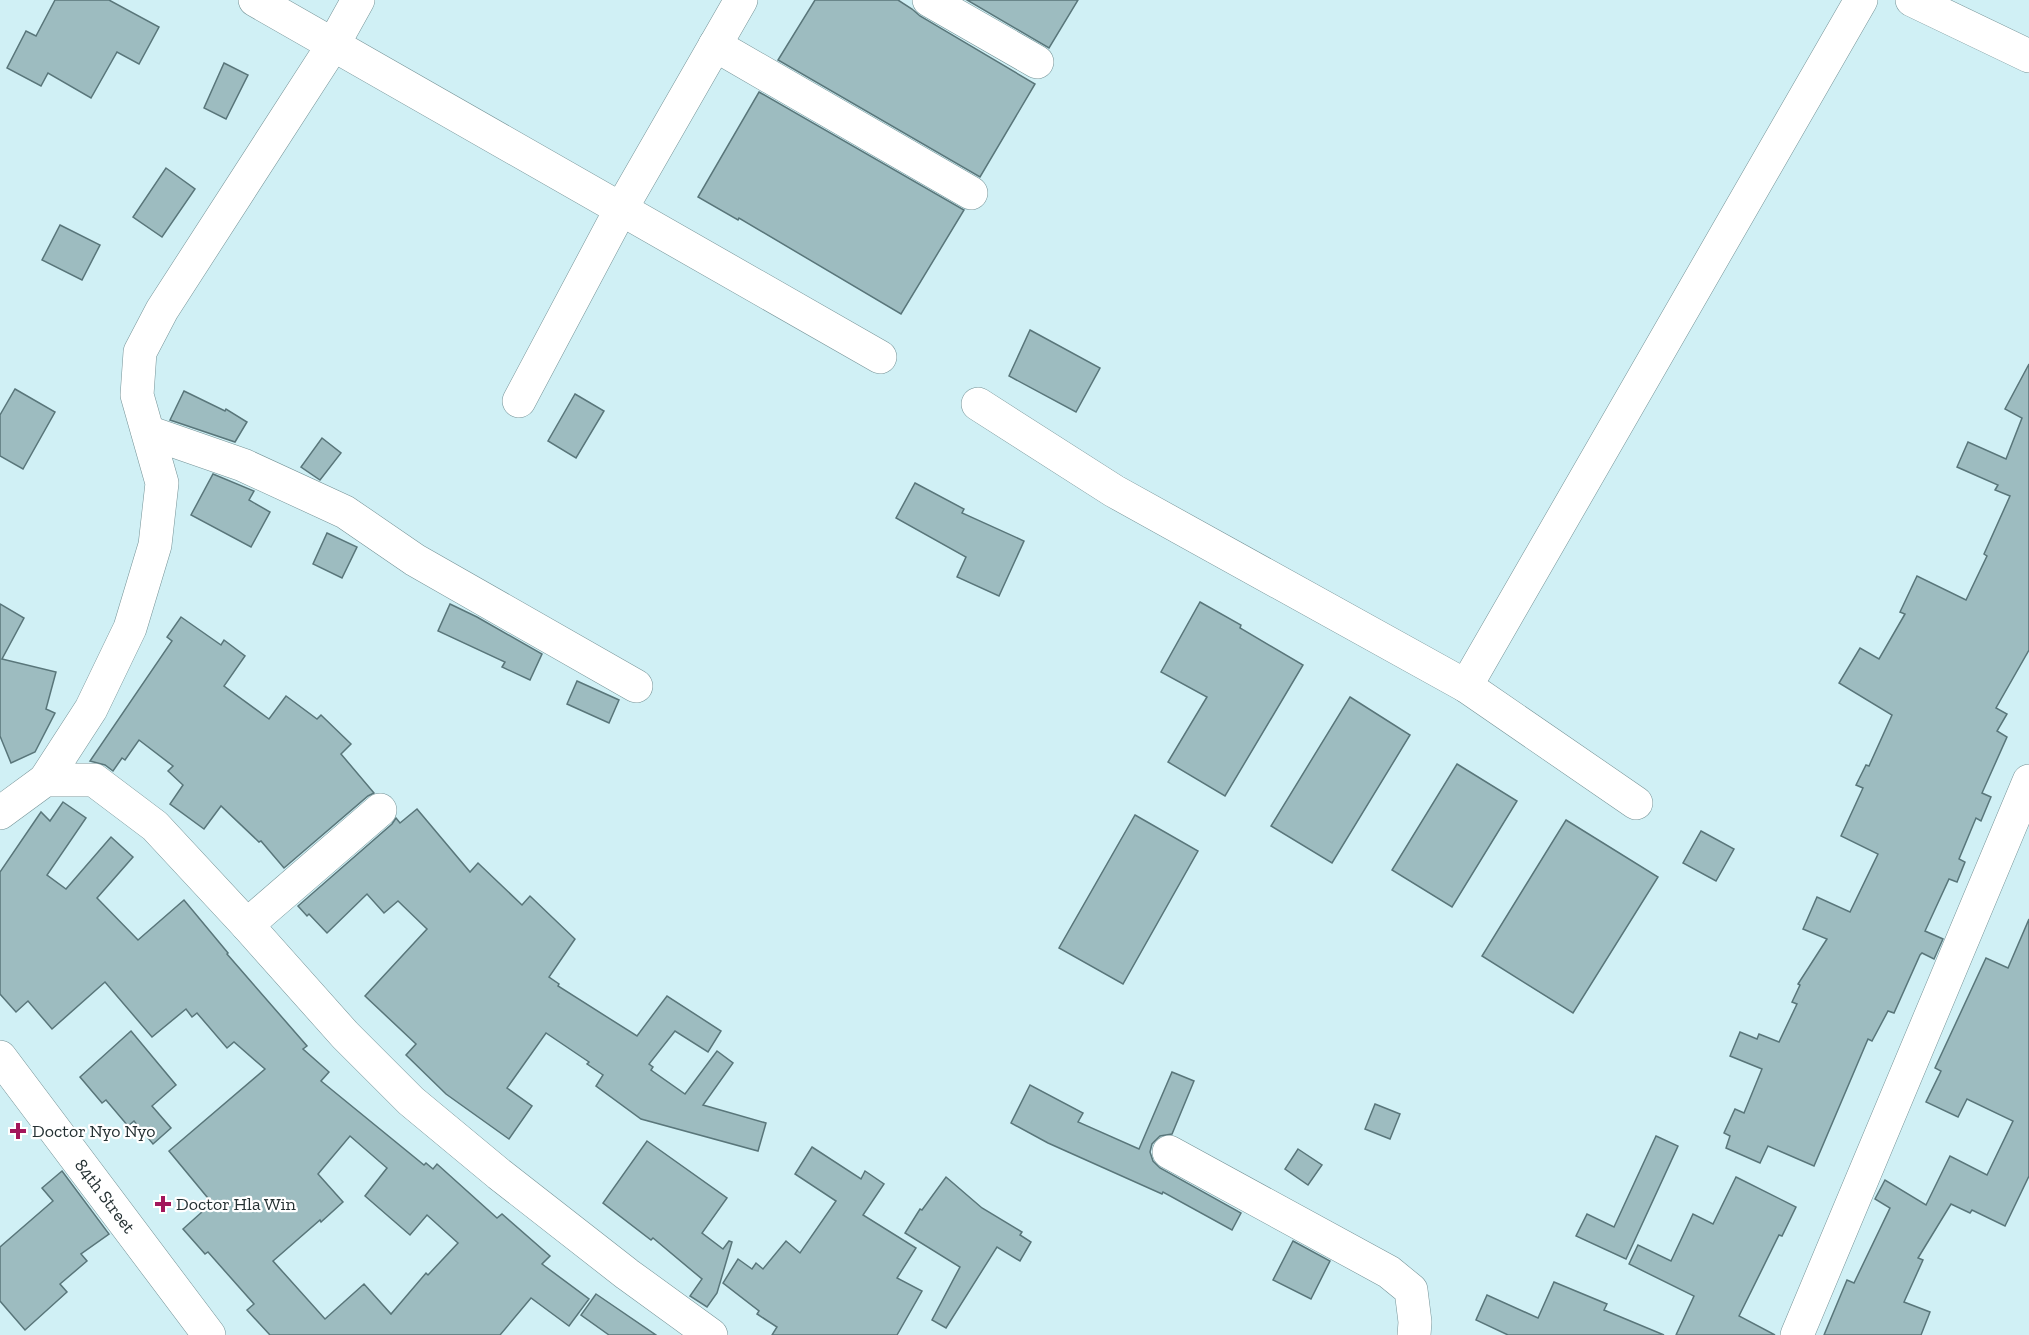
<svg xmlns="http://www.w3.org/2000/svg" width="2029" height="1335" viewBox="0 0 2029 1335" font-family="'Zilla Slab',serif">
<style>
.building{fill:#9dbcc0;stroke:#59767a;stroke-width:1.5;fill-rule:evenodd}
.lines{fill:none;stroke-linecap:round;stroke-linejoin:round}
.minor-casing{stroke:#759397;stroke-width:34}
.minor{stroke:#fff;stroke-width:33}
.poi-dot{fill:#a3165b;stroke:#fff;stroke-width:2}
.labels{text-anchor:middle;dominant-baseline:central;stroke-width:4.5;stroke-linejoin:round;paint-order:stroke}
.poi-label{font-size:18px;fill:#243032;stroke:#fff;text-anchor:start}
.street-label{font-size:18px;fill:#243032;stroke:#fff}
</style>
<rect width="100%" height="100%" fill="#d0f0f5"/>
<g class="building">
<path d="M55 0H109L159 27 139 64 117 52 91 98 48 73 41 86 7 68 26 31 36 36Z"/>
<path d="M815 0H898L912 9 920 16 1035 84 980 177 778 60Z"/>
<path d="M967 0H1078L1049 48Z"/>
<path d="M224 63 248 75 226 119 204 108Z"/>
<path d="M759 92 964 210 901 314 739 218 738 220 698 197Z"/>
<path d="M166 168 195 189 162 237 133 217Z"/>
<path d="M60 225 100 245 82 280 42 260Z"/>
<path d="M1030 330 1100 368 1076 412 1009 376Z"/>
<path d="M2029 364V650L1996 708 2007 714 1997 731 2007 737 1982 793 1991 797 1981 821 1976 818 1959 859 1965 862 1957 882 1949 879 1925 931 1943 939 1934 959 1922 953 1920 955 1894 1013 1888 1011 1872 1041 1868 1039 1814 1166 1768 1146 1760 1163 1726 1148 1730 1136 1724 1133 1735 1109 1744 1113 1762 1069 1730 1056 1740 1032 1757 1039 1759 1034 1779 1042 1797 1004 1792 1002 1800 985 1798 984 1827 939 1803 929 1817 897 1850 912 1878 854 1841 836 1863 788 1856 785 1866 765 1869 766 1892 715 1839 683 1860 648 1879 659 1905 614 1900 612 1917 576 1966 600 1987 556 1984 554 2010 496 1995 490 1998 485 1957 467 1968 442 2006 459 2022 418 2005 409Z"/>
<path d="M15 389 55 412 23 469 0 456V415Z"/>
<path d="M184 391 225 411 226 409 247 422 235 442 170 420Z"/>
<path d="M575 394 604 411 576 458 548 441Z"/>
<path d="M322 438 341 453 320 480 301 467Z"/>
<path d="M213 474 254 491 249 500 270 512 251 547 191 515Z"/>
<path d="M915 483 964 509 962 513 1024 541 999 596 957 577 966 557 896 518Z"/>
<path d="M327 533 357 547 342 578 313 564Z"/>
<path d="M1200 602 1241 625 1240 628 1303 665 1225 796 1168 762 1207 697 1161 672Z"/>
<path d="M0 604 24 618 2 659 56 672 46 709 55 713 35 752 11 763 0 736Z"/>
<path d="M450 604 477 617 542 654 530 680 502 667 505 662 438 631Z"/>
<path d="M181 617 221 645 224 640 245 656 224 686 269 719 286 696 317 719 321 715 351 744 341 754 374 793 368 796 284 868 261 841 259 842 221 806 204 829 170 804 183 785 168 771 173 766 139 740 125 760 122 758 113 771 105 765 90 761 172 641 167 637Z"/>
<path d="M577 681 619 700 609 723 567 704Z"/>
<path d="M1350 697 1410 735 1332 863 1271 826Z"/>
<path d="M1457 764 1517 801 1452 907 1392 870Z"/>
<path d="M63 802 86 818 47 875 66 889 111 837 133 857 97 898 138 940 184 900 228 953 227 954 307 1046 303 1049 329 1072 321 1081 424 1165 426 1163 433 1169 437 1164 497 1218 502 1214 550 1256 542 1264 589 1299 569 1326 531 1298 500 1335H270L247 1310 254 1304 208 1252 205 1254 183 1229 212 1203 169 1151 265 1069 234 1042 227 1048 197 1013 192 1017 186 1009 152 1037 105 982 52 1029 28 1001 16 1012 0 994V872L41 812 50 821ZM350 1136 387 1168 365 1196 410 1235 427 1215 458 1243 428 1275 426 1273 391 1314 364 1284 325 1319 273 1261 320 1220 321 1222 343 1202 318 1174Z"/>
<path d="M417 809 470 872 478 863 522 905 530 896 575 939 549 977 559 984 558 986 637 1036 667 996 721 1031 708 1052 675 1031 649 1064 653 1067 651 1070 685 1094 717 1051 733 1063 703 1105 766 1123 758 1151 641 1119 596 1086 603 1075 587 1064 589 1062 546 1033 507 1088 532 1106 509 1139 446 1094 406 1055 416 1044 365 996 427 929 398 901 384 913 367 894 327 933 309 914 307 916 298 906 392 824 396 818 400 823Z"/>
<path d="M1135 815 1198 851 1123 984 1059 948Z"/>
<path d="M1566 820 1658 877 1573 1013 1482 956Z"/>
<path d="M1701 831 1734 849 1716 881 1683 863Z"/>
<path d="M2029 919V1176L2005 1226 1972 1210 1970 1213 1951 1204 1918 1258 1923 1260 1904 1302 1930 1312 1921 1335H1824L1847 1280 1854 1283 1890 1208 1875 1199 1885 1180 1926 1205 1950 1156 1987 1175 2013 1121 1967 1099 1958 1117 1926 1102 1941 1071 1935 1068 1986 958 2008 968Z"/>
<path d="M131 1031 176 1085 152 1106 171 1128 153 1144 134 1121 128 1126 106 1100 102 1103 80 1077Z"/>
<path d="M1172 1072 1194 1081 1172 1134 1160 1136 1152 1144 1150 1152 1153 1161 1160 1168 1241 1213 1232 1230 1163 1192 1162 1194 1048 1143 1011 1123 1030 1085 1083 1113 1078 1122 1139 1149Z"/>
<path d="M1375 1104 1400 1114 1390 1139 1365 1129Z"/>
<path d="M1656 1136 1678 1146 1626 1259 1576 1236 1587 1214 1614 1227Z"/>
<path d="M647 1141 727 1198 702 1233 723 1249 729 1241 732 1242 717 1293 707 1307 690 1296 702 1279 653 1238 651 1240 603 1203Z"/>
<path d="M812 1147 861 1179 865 1171 884 1184 863 1215 916 1248 897 1278 922 1291 897 1335H772L777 1327 757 1314 759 1311 723 1283 738 1259 752 1269 756 1263 763 1269 786 1241 800 1253 836 1201 795 1174Z"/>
<path d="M1298 1149 1322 1165 1308 1185 1285 1169Z"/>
<path d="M62 1171 109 1234 81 1254 87 1261 60 1284 67 1292 25 1330 0 1301V1247L53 1201 42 1188Z"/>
<path d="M946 1177 982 1208 1022 1232 1020 1235 1031 1242 1020 1261 997 1247 946 1328 932 1320 960 1267 905 1233 920 1209 922 1210Z"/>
<path d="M1736 1177 1796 1207 1782 1236 1779 1235 1739 1316 1775 1335H1676L1694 1296 1629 1264 1638 1245 1671 1261 1693 1214 1713 1224Z"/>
<path d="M1293 1241 1330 1261 1311 1299 1273 1280Z"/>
<path d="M1554 1282 1607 1304 1604 1310 1664 1335H1508L1476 1320 1487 1295 1538 1318Z"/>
<path d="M596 1294 656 1335H609L581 1315Z"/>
</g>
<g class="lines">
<g class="minor-casing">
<g id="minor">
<path d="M255 0 880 357"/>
<path d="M929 0 1037 62"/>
<path d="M1912 0 2029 56"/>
<path d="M715 45 971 193"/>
<path d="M519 401 621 209 741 0"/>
<path d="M978 404 1114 491 1466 686 1636 803"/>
<path d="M148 432 243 465 345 512 415 560 636 686"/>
<path d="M1466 686 1861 0"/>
<path d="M45 780 91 709 130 628 155 545 162 483 137 395 140 352 162 310 333 45 358 0"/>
<path d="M0 813 45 780H94L155 826 247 925 345 1035 411 1101 499 1174 627 1274 711 1335"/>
<path d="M247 925 380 810"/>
<path d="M0 1057 209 1335"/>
<path d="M1169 1152 1389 1272 1411 1290 1415 1322 1414 1335"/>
<path d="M1797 1335 2029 781"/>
</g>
</g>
<use href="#minor" class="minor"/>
</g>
<g class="poi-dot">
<path d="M15 1122h6v6h6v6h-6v6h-6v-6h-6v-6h6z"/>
<path d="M160 1195h6v6h6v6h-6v6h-6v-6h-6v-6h6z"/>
</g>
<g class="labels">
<g class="poi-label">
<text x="32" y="1131">Doctor Nyo Nyo</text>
<text x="176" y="1204">Doctor Hla Win</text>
</g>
<g class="street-label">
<text transform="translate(105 1196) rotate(53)">84th Street</text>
</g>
</g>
</svg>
